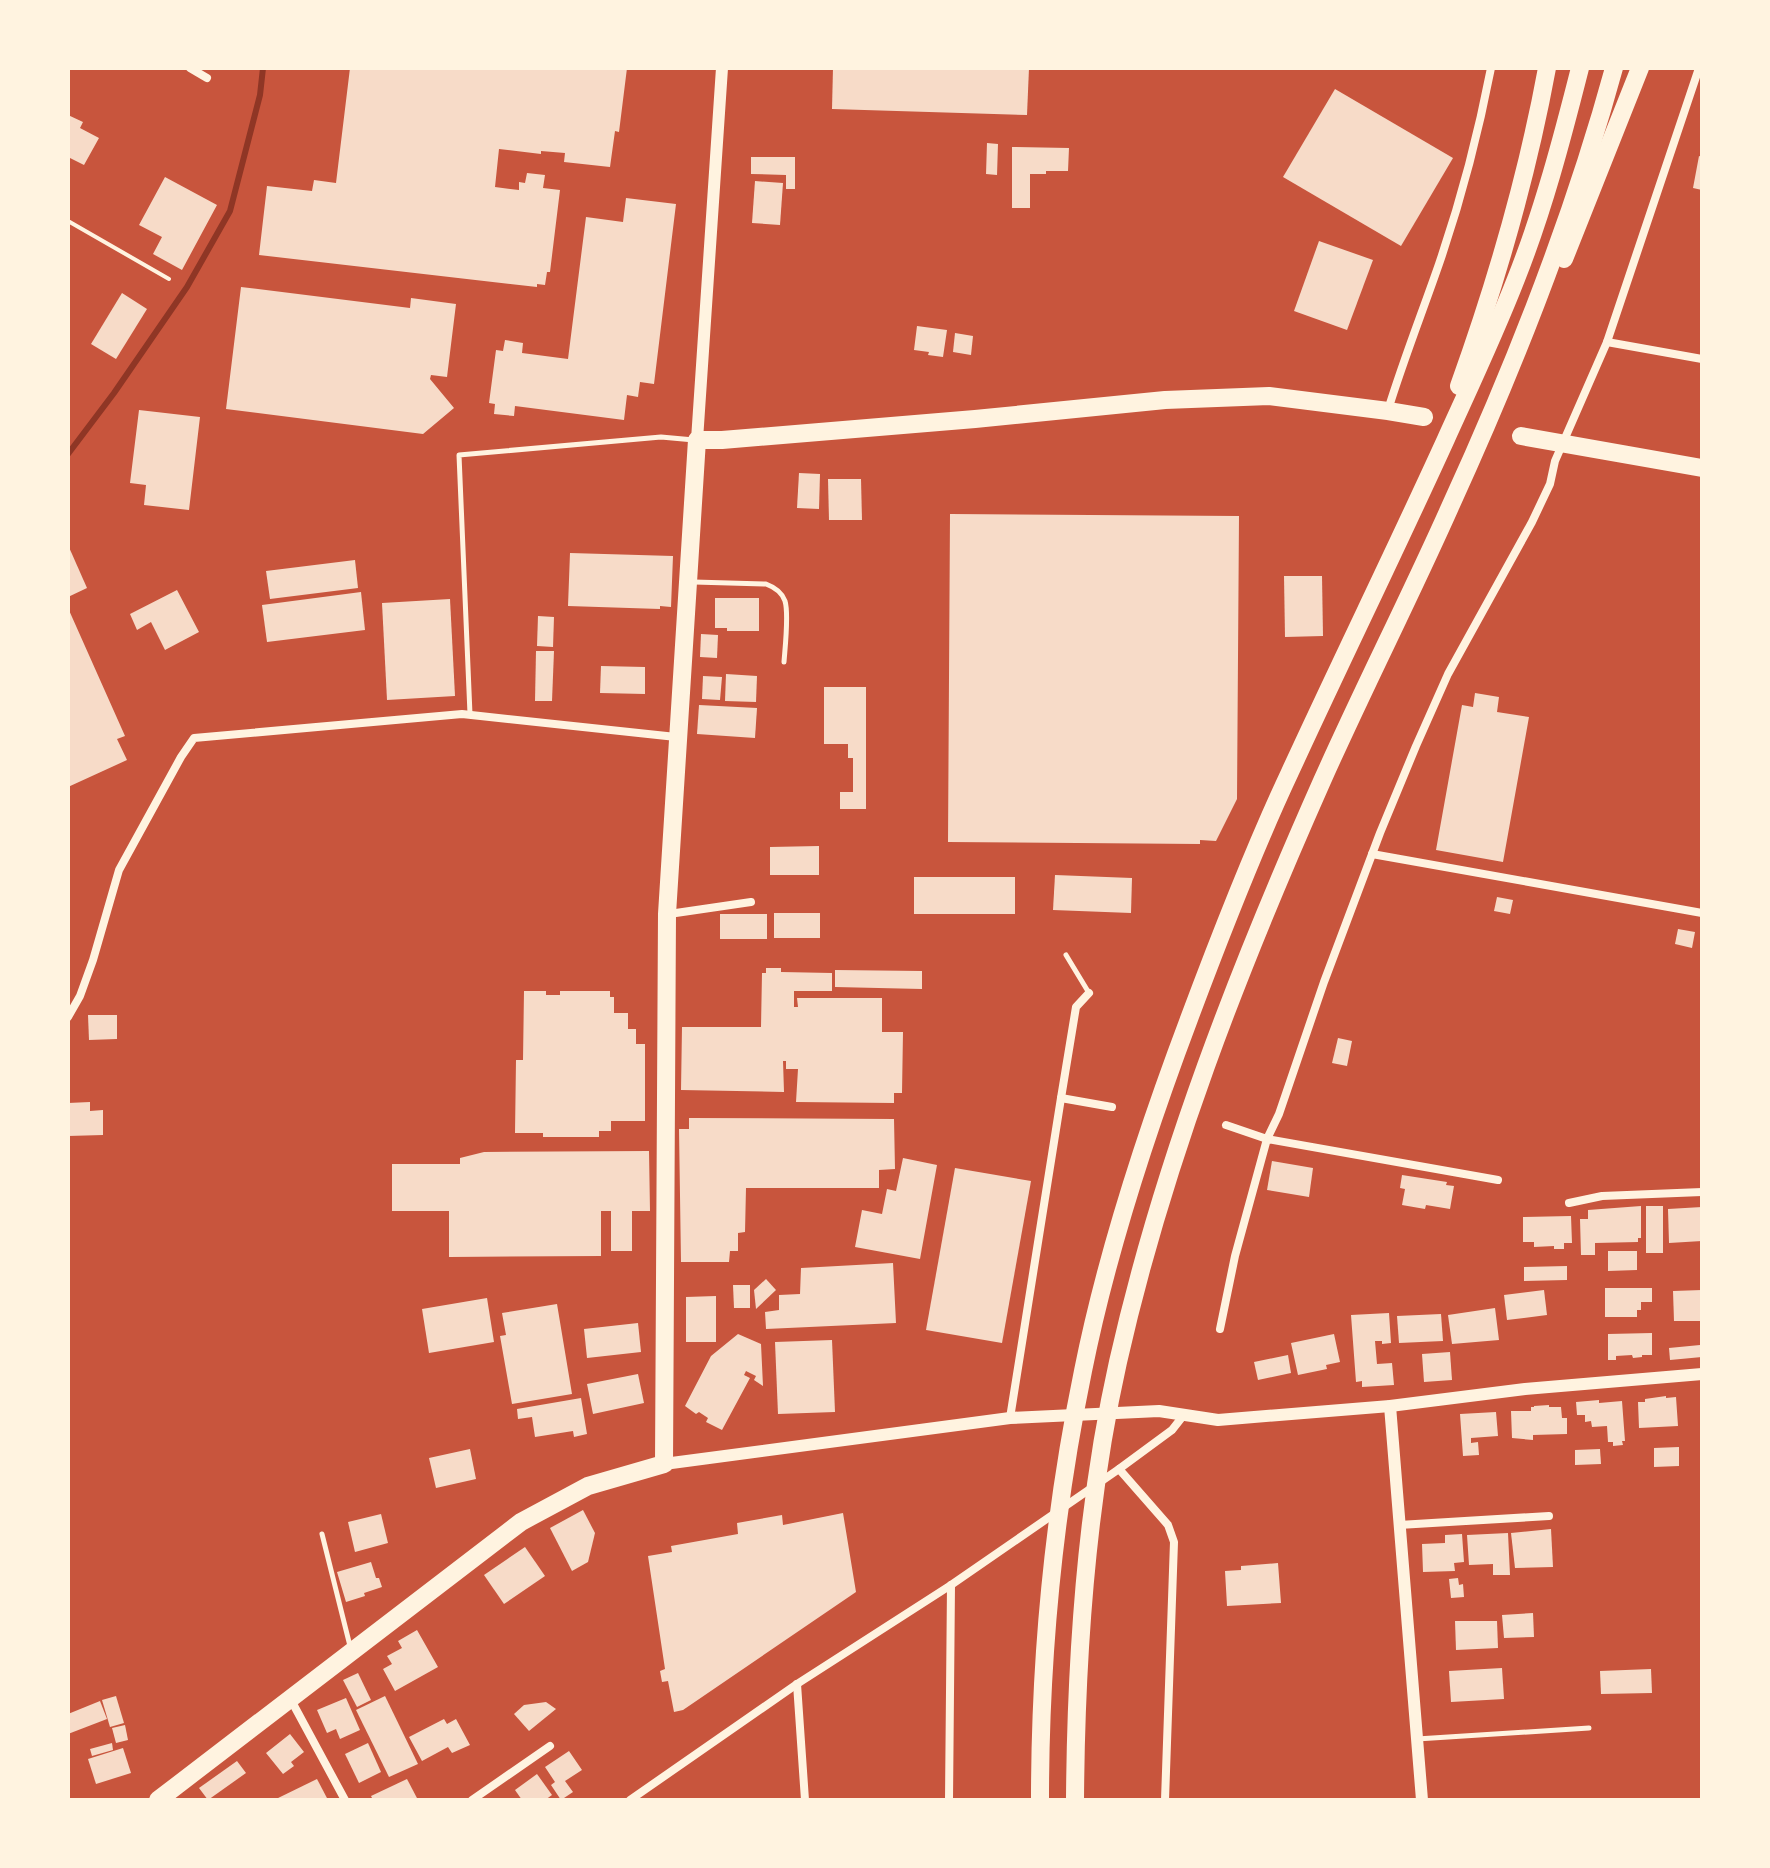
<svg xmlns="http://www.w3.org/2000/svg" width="1770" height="1868" viewBox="0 0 1770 1868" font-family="'IBM Plex Sans',sans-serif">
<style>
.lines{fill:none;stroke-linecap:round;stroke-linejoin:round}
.stream{stroke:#8f3625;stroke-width:6}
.building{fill:#f7dbc8}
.path{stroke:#fff3e0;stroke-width:4}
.service{stroke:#fff3e0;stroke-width:5}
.minor{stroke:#fff3e0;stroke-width:8}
.tertiary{stroke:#fff3e0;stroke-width:12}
.trunk{stroke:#fff3e0;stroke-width:18}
.motorway{stroke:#fff3e0;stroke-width:18}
</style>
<rect width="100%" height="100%" fill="#c8553d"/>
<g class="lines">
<path class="stream" d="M68 454 114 393 187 287 230 211 260 95 263 68"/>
</g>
<g class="building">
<path d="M350 68H627L619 132 615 131 610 167 564 162 565 153 541 151V154L499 149 495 187 519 190V182L525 183 527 173 545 175 543 188 560 190 550 272H547L545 285 537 284V287L259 255 267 186 312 191 314 180 336 183Z"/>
<path d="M833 68H1029L1027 115 832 109Z"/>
<path d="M1335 89 1453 158 1401 246 1283 177Z"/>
<path d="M68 115 83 122 80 128 99 138 84 165 68 157Z"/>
<path d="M987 143 998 144 997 175 986 174Z"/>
<path d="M1012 147 1069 148 1068 171H1046V174H1030V208H1012Z"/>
<path d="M1699 156 1702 157V190L1693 188Z"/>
<path d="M751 157H795V189H786V175L751 174Z"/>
<path d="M165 177 217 205 182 270 153 254 162 237 139 225Z"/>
<path d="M755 181 783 183 780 225 752 223Z"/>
<path d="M626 198 676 204 654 384 640 382 638 397 627 395 624 420 515 406 514 416 494 414 495 404 489 403 496 350 503 351 505 340 523 343 522 353 568 359 586 217 623 222Z"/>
<path d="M1319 241 1373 260 1347 330 1294 311Z"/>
<path d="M241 287 410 308 411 298 456 304 447 377 431 375 430 379 454 408 423 434 226 409Z"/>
<path d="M122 293 147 309 116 359 91 344Z"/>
<path d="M917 326 947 330 943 357 928 355 929 352 914 350Z"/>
<path d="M955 333 973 336 971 355 953 352Z"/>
<path d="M139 410 200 417 189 510 144 505 146 485 130 483Z"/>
<path d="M799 473 820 474 819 509 797 508Z"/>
<path d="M828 479H861L862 520H829Z"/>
<path d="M950 514 1239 516 1237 799 1216 841 1200 840V844L948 842Z"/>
<path d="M68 545 87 588 68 597Z"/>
<path d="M570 553 673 556 671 607 660 606V609L568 606Z"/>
<path d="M355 560 358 588 270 599 266 571Z"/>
<path d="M1284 576H1322L1323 636 1285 637Z"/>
<path d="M177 590 199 632 165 650 151 622 137 630 130 614Z"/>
<path d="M361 592 365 630 267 642 262 605Z"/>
<path d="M715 598H759V631H727V628H715Z"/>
<path d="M450 599 455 696 387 700 382 603Z"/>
<path d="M68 608 125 736 117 739 127 760 68 787Z"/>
<path d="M538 616 554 617 553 647 537 646Z"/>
<path d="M701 634 718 635 717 658 700 657Z"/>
<path d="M536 651H554L552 701H535Z"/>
<path d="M601 666 645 667V694L600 693Z"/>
<path d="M726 674 757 676 756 702 725 701Z"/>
<path d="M703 676 722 677 720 700 702 699Z"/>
<path d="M824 687H866V809H840V792H853V758H848V744H824Z"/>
<path d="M1475 693 1499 697 1497 712 1529 717 1503 862 1436 850 1462 705 1473 707Z"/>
<path d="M699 705 757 708 755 738 697 734Z"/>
<path d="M819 846V875H770V847Z"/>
<path d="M1055 875 1132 878 1131 913 1053 910Z"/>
<rect x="914" y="877" width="101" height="37"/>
<path d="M1497 897 1513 900 1510 914 1494 911Z"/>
<rect x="774" y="913" width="46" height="25"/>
<rect x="720" y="914" width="47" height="25"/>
<path d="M1678 929 1695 932 1692 948 1675 944Z"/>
<path d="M766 968H781V972L832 973V991H794V1007H798L797 998H882V1032H903L902 1093H894V1103L796 1102 798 1069H786V1061H783L784 1092 681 1090 682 1027H761L762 973H766Z"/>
<path d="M835 970 922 971V989L835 987Z"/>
<path d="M524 991H546V995H560V991H610V997H614V1013H628V1029H636V1044H645V1121H611V1131H599V1137H543V1133H515L516 1060H523Z"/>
<path d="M88 1015H117V1039L89 1040Z"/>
<path d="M1338 1038 1352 1041 1347 1066 1332 1063Z"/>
<path d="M90 1102V1111L103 1110V1135L68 1136V1103Z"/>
<path d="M689 1118 894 1119 895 1169 879 1170V1188H746L745 1232 738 1233V1251H730L729 1262H681L679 1129H689Z"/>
<path d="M649 1151 650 1211H632V1251H611V1211H601V1256L449 1257V1211H392V1164H460V1158L484 1152Z"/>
<path d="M903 1158 937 1165 920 1259 855 1247 862 1210 882 1214 887 1189 896 1191Z"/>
<path d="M1272 1161 1313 1168 1309 1197 1267 1190Z"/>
<path d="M955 1168 1031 1181 1002 1343 926 1330Z"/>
<path d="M1402 1175 1447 1182 1446 1185 1454 1186 1450 1209 1426 1205 1425 1209 1402 1205 1405 1189 1400 1188Z"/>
<path d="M1641 1206V1238H1638V1242L1595 1243V1255H1581L1580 1219H1588V1210Z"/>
<rect x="1646" y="1206" width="17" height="47"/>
<path d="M1702 1207V1241L1669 1243 1668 1209Z"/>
<path d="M1571 1216 1572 1243H1564V1249H1554V1246L1534 1247V1242H1523V1217Z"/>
<path d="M1608 1251H1637V1270L1608 1271Z"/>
<path d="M893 1263 896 1323 766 1329 765 1312 779 1310V1295L800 1294 801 1268Z"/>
<path d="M1567 1266V1280L1524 1281V1267Z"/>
<path d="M766 1279 776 1290 756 1309 754 1290Z"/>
<path d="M733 1285H750V1308H734Z"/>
<path d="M1605 1288H1652V1302H1641V1310H1637V1317H1605Z"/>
<path d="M1544 1290 1547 1315 1507 1320 1504 1295Z"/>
<path d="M1702 1290V1321H1674L1673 1291Z"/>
<path d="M716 1296V1342H686V1297Z"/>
<path d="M487 1298 494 1342 429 1353 422 1309Z"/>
<path d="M557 1304 572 1394 512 1404 500 1336 506 1335 502 1313Z"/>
<path d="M1495 1308 1499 1340 1452 1344 1448 1315Z"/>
<path d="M1389 1313 1391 1343 1382 1344V1341H1375L1377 1364 1392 1363 1394 1385 1362 1387V1381L1356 1382 1351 1315Z"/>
<path d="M1441 1314 1443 1341 1399 1343 1397 1316Z"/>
<path d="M638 1323 641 1352 587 1358 584 1329Z"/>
<path d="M1652 1333V1355H1642V1357L1633 1358 1632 1355 1616 1356V1360H1608V1334Z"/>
<path d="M738 1334 761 1344 763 1386 754 1380 756 1376 746 1371 744 1375 750 1378 722 1430 706 1422 708 1418 699 1412 696 1414 685 1406 711 1356Z"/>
<path d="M1334 1334 1340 1362 1326 1365 1327 1369 1298 1375 1291 1343Z"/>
<path d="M832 1340 835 1412 778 1414 775 1342Z"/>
<path d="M1700 1345 1702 1357 1670 1360 1669 1348Z"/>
<path d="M1450 1352 1452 1380 1424 1382 1422 1354Z"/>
<path d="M1288 1355 1291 1373 1258 1380 1254 1362Z"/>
<path d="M638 1374 644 1403 593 1414 587 1384Z"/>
<path d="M1666 1396V1398L1676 1397 1678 1426 1639 1428 1638 1402H1645V1399Z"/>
<path d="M581 1398 587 1434 574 1437 573 1431 535 1437 532 1417 518 1419 517 1409Z"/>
<path d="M1599 1400V1403L1622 1401 1625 1441H1622L1623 1445 1613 1446V1442H1608L1607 1426 1592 1427 1591 1421 1585 1422V1415H1577L1576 1402Z"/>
<path d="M1549 1405V1407H1561L1562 1418H1567V1434L1533 1435V1440L1512 1438 1511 1411H1531V1407H1534V1406Z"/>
<path d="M1496 1412 1498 1436 1471 1438V1443L1478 1442 1479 1455 1463 1456 1460 1414Z"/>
<path d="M1679 1447V1466L1654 1467V1448Z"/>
<path d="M470 1449 476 1479 436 1488 429 1458Z"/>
<path d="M1600 1449 1601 1464 1575 1465V1450Z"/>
<path d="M583 1510 595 1533 588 1562 572 1571 550 1528Z"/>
<path d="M843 1513 856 1592 683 1710 674 1712 668 1681 662 1682 660 1671 665 1669 648 1556 672 1552 671 1546 738 1534 737 1523 782 1515 783 1525Z"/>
<path d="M381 1514 388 1543 355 1552 348 1522Z"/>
<path d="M1551 1529 1553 1567 1515 1568 1511 1533Z"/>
<path d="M1508 1533 1510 1575H1493V1564L1469 1565 1467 1535Z"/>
<path d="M1462 1534 1464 1562 1454 1563 1455 1571 1423 1572 1422 1544 1445 1543V1535Z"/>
<path d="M525 1547 545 1576 504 1604 484 1575Z"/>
<path d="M371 1562 376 1578H379L382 1587 364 1593 365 1596 346 1602 337 1572Z"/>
<path d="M1278 1563 1281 1603 1227 1606 1225 1571 1241 1570V1566Z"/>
<path d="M1458 1578 1459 1585 1463 1584 1464 1597 1451 1598 1449 1579Z"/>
<path d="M1533 1613 1534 1637 1504 1638 1502 1615Z"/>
<path d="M1455 1621H1497L1498 1648 1456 1650Z"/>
<path d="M417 1630 438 1667 395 1691 383 1669 392 1664 387 1656 402 1648 398 1641Z"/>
<path d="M1502 1668 1504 1699 1451 1702 1449 1671Z"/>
<path d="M1651 1669 1652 1693 1601 1694 1600 1671Z"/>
<path d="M358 1673 371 1700 357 1707 343 1680Z"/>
<path d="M116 1696 124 1723 110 1727 102 1700Z"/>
<path d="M385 1696 418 1764 389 1777 356 1710Z"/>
<path d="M346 1698 360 1730 340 1739 336 1729 327 1733 317 1710Z"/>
<path d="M100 1701 107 1719 68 1734V1714Z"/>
<path d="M546 1702 556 1709 529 1731 514 1714 524 1705Z"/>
<path d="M444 1719 447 1724 456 1719 470 1745 452 1753 448 1747 422 1761 409 1737Z"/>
<path d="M125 1725 128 1740 116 1743 112 1728Z"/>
<path d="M290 1734 304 1752 291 1762 294 1766 283 1774 266 1753Z"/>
<path d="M112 1743 113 1750 92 1756 90 1749Z"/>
<path d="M368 1743 381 1772 359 1783 345 1754Z"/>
<path d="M123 1748 131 1773 96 1784 88 1759Z"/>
<path d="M569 1751 582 1770 565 1781 573 1792 561 1800 551 1785 555 1782 545 1767Z"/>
<path d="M237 1761 246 1773 208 1800 199 1788Z"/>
<path d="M537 1774 552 1795 545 1800H522L515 1790Z"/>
<path d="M317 1779 328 1800H274Z"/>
<path d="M407 1779 418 1800H373L371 1796Z"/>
</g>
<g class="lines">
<path class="path" d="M68 221 169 279"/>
<g class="service">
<path d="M694 582 766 584C774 587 782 592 785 601 789 614 785 648 784 662"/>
<path d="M470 714 459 455 661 437 694 440"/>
<path d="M1066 955 1089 993"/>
<path d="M322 1534 350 1646"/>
<path d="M1417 1739 1589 1728"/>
</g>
<g class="minor">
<path d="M190 68 207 78"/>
<path d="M1607 342 1702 359"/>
<path d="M1388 410C1403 361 1422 313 1439 264 1461 200 1478 135 1491 68"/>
<path d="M1372 854 1702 913"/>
<path d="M669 914 751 902"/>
<path d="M68 1017 80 996 93 960 119 870 181 757 194 738 462 714 676 737"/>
<path d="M1061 1098 1076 1007 1089 993"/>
<path d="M1226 1125 1267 1139 1279 1114 1324 982 1380 833 1416 746 1448 674 1532 522 1550 484 1555 461 1607 342 1699 68"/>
<path d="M1569 1203 1602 1196 1702 1192"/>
<path d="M1220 1329 1235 1256 1267 1139 1498 1180"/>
<path d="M1010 1418 1061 1098 1112 1107"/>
<path d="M1119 1469 1168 1525 1174 1542 1165 1800"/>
<path d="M1399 1525 1549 1516"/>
<path d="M797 1684 805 1800"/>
<path d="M291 1700 345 1800"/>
<path d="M472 1800 550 1746"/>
<path d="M630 1800 797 1684 951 1585 1119 1469 1172 1430 1183 1416"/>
<path d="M949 1800 951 1585"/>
</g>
<g class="tertiary">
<path d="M697 440 722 68"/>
<path d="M1390 1406 1422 1800"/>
<path d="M664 1464 1010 1418 1159 1411 1218 1420 1390 1406 1525 1389 1702 1374"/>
</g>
<g class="trunk">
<path d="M1521 436 1702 468"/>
<path d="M158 1800 521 1522 588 1486 664 1464 667 914 697 440H722L975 419 1165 400 1269 396 1388 411 1424 417"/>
</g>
<g class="motorway">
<path d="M1564 259 1640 68"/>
<path d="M1459 386C1496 283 1527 177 1547 68"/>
<path d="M1040 1800C1040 1656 1054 1512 1083 1371 1107 1251 1146 1133 1189 1019 1220 936 1252 853 1290 772 1341 661 1395 551 1446 439 1470 386 1495 333 1516 279 1543 211 1562 139 1580 68"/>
<path d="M1075 1800C1076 1654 1086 1505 1118 1362 1163 1162 1239 968 1322 781 1363 689 1409 599 1450 507 1515 365 1573 218 1614 68"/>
</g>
</g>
<rect width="1770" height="1868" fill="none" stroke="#fff3e0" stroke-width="140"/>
</svg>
